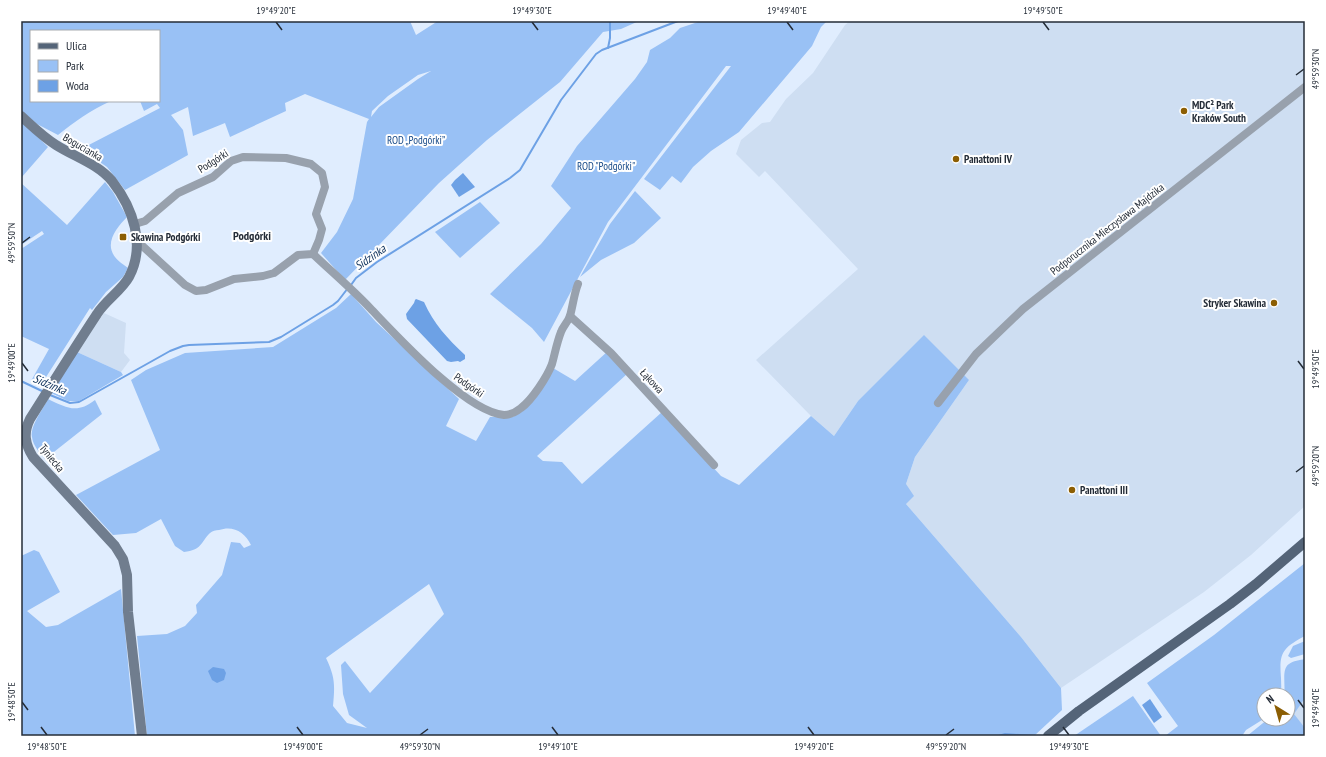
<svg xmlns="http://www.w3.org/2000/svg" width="1326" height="757" viewBox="0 0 1326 757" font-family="'PT Sans Narrow',sans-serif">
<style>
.built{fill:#cedef2}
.green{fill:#99c1f5;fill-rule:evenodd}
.water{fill:#6da1e5}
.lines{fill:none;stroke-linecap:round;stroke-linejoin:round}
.stream{stroke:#6da1e5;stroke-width:2}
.street{stroke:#98a1ad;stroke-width:8}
.secondary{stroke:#707d8e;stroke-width:10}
.primary{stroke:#546478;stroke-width:10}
.ticks{fill:none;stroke:#242c37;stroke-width:1.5}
.poi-dot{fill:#8c5e03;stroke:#fff;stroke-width:1.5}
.labels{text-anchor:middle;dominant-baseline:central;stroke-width:4;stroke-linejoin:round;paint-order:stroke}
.poi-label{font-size:11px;font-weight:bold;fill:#242c37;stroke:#fff;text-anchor:start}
.park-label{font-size:11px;fill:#184b89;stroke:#fff}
.street-label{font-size:11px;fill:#242c37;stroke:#fff}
.neighbourhood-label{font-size:12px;font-weight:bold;fill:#242c37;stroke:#fff}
.water-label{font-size:12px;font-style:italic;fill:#092d58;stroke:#fff}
.neatline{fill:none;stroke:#242c37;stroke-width:1.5}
.ticks-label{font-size:10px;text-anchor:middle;fill:#242c37}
</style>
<rect width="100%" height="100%" fill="#e0edfe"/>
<g class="built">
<path d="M850 21H1305V506L1251 555 1204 592 1061 688 1021 637 906 504V484L915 457 969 380 858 401 834 436 811 416 756 360 858 269 765 171 759 177 736 154 741 140 762 123 770 122 786 99 813 73 845 25Z"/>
<path d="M104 313 126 323 124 353 130 360 121 372 77 352Z"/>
<path d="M1305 698V728L1293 714Z"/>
</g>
<g class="green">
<path d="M21 21H410L416 35 438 21H639L621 29 603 32 560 82 487 140 439 183 345 280 321 253 337 232 353 199 367 122 369 119 305 94 285 103 286 111 230 137 225 123 193 136 188 107 171 115 183 130 188 155 125 190 107 167 81 149 160 108 157 104 144 111 140 101H159V31H31V101H111C91 110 74 122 58 135L37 124 21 110ZM431 71 418 79 379 107 371 117 372 111 388 96 418 75Z"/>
<path d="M701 21H827L821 27 812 46 739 132 711 151 693 167 681 183 672 176 660 190 644 179 731 66H726L608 222 544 342 532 328 490 294 541 244 571 208 551 186 577 146 635 79 647 62 650 50 670 38 680 28Z"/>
<path d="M21 120 48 147 21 178Z"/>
<path d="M105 182 113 192 127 217C117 227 104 243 115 257 118 261 124 265 128 268L123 277 106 292 92 310 90 308 41 385 31 381 49 349 21 336V249L44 234 42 231 21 245V183L67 225Z"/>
<path d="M635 191 661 218 634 243 601 260 580 277 610 224Z"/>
<path d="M480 202 500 223 460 258 435 232Z"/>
<path d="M351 294 376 322 459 399 446 426 476 441 490 417H513L521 412 553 368 575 381 608 351 627 374 537 456 543 461 562 462 582 484 662 412 721 476 739 485 811 416 834 436 858 401 924 335 969 380 915 457 906 484 914 496 906 504 1021 637 1061 688 1062 710 1034 736H147L137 636 167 634 185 626 197 613 196 605 222 575 231 542 240 543 244 548 251 545C245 532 233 525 219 530 216 530 212 531 210 533 200 543 202 550 184 552L175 546 161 519 136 533 113 535 76 495 160 450 131 380 146 370 185 353 273 347 336 308ZM429 584 444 614 370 693 345 661 341 665 343 694 349 715 367 728 347 723 333 706C335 684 335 677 326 658Z"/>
<path d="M77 352 121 372 123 375 79 401H68L51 393Z"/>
<path d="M48 399C67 408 77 414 95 400L102 414 45 459C40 453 33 446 32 437 30 426 43 409 48 399Z"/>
<path d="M34 550 39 552 60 592 27 611 46 627 58 625 121 589 135 736H21V556Z"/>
<path d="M1305 563V636C1282 648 1279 653 1281 678 1281 684 1282 689 1280 694L1264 695V717L1262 720 1246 730 1242 736H1165L1178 726 1147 683 1214 635Z"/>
<path d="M1305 641V654L1291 658 1288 656 1293 646Z"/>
<path d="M1305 659V698L1294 714 1305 728V736H1247L1268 719H1288V695H1284C1286 686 1281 669 1289 664 1293 661 1300 660 1305 659Z"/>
<path d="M1133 696 1161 736H1074Z"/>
</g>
<g class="water">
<path d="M463 173 475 187 459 197 451 185 455 180Z"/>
<path d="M416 299 424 302C434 324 447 338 465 355V359L460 362 458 361 451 362 447 361 407 319 406 314 414 303 415 300Z"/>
<path d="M213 667 224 669 226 673 224 680 217 683 212 680 208 671Z"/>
<path d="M1150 699 1162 717 1154 723 1142 705Z"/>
</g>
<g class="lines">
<g class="stream">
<path d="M608 48 610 38V21"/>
<path d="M351 285 356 278 377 262 510 178 520 170 561 100 596 54 602 50 678 21"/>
<path d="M21 381 44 392"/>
<path d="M50 395 70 403 79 402 170 351 183 346 189 345 269 342 281 337 333 305 338 301 348 288"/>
<path d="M999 736 1005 734 1033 736"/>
</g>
<g class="street">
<path d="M135 224 145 221 178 193 213 177 231 161 243 157 286 158 311 164 322 173 325 187 316 214 322 229 319 240 313 254 298 255 274 273 263 276 234 279 206 290 196 291 185 285 137 241"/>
<path d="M313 254C332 272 352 289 370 308 397 336 466 412 504 415 510 415 516 412 521 408 532 400 547 377 552 364 555 353 557 342 561 332 563 326 568 322 570 316 573 305 574 294 578 284"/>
<path d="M570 316 611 353 714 465"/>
<path d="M938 403 976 354 1023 309 1305 87"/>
</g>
<path class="secondary" d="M21 116C32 126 43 137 56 145 75 157 98 164 112 181 133 208 146 245 129 277 122 290 105 301 97 314 74 349 52 384 30 419 23 433 25 444 33 457L115 546 123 559 127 575 128 612 142 736"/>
<path class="primary" d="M1048 736 1079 711 1230 604 1256 584 1305 542"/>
</g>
<path class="ticks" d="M276 22 282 30M532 22 538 30M787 22 793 30M1043 22 1049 30M1296 75 1304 69M22 243 30 237M1298 361 1304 369M22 363 28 371M1296 472 1304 466M1298 700 1304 708M22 702 28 710M41 727 47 735M297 727 303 735M552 727 558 735M808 727 814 735M1063 727 1069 735M420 735 428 729M946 735 954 729"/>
<g class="poi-dot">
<circle cx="1184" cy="111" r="4"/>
<circle cx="956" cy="159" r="4"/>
<rect x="119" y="233" width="8" height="8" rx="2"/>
<circle cx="1274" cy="303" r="4"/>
<circle cx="1072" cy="490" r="4"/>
</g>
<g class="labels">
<g class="poi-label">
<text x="1192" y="105">MDC² Park<tspan x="1192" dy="13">Kraków South</tspan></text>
<text x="964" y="159">Panattoni IV</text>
<text x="131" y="237">Skawina Podgórki</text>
<text x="1266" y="303" text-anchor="end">Stryker Skawina</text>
<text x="1080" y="490">Panattoni III</text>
</g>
<g class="park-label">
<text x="416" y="140">ROD „Podgórki”</text>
<text x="606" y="166">ROD "Podgórki"</text>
</g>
<g class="street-label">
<text transform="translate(83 147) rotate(30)">Bogucianka</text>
<text transform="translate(213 161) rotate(-32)">Podgórki</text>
<text transform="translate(1107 229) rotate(-38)">Podporucznika Mieczysława Majdzika</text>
<text transform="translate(652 381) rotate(47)">Łąkowa</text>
<text transform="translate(469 385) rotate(35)">Podgórki</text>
<text transform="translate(52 458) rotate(51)">Tyniecka</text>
</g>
<g class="neighbourhood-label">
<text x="252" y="235">Podgórki</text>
</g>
<g class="water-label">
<text transform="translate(370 257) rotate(-35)">Sidzinka</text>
<text transform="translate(50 384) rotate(23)">Sidzinka</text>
</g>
</g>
<rect width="1326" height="757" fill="none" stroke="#ffffff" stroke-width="44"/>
<rect x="30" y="30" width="130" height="72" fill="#ffffff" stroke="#a7abaf"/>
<rect x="38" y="43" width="20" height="6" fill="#546478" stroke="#a7abaf"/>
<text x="66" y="50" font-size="12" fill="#242c37">Ulica</text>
<rect x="38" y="60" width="20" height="12" fill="#99c1f5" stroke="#a7abaf"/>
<text x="66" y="70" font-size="12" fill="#242c37">Park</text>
<rect x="38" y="80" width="20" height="12" fill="#6da1e5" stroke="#a7abaf"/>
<text x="66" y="90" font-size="12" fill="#242c37">Woda</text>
<g transform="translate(1276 707) rotate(323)"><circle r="19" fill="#ffffff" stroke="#a7abaf"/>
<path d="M0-3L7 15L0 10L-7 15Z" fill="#8c5e03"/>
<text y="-6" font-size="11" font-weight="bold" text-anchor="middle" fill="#242c37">N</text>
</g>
<rect x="22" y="22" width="1282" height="713" class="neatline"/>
<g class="ticks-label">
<text x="276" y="14">19°49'20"E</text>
<text x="532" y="14">19°49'30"E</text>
<text x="787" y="14">19°49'40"E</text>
<text x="1043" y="14">19°49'50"E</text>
<text transform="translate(1315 69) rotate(-90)" y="4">49°59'30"N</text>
<text transform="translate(11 243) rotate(-90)" y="4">49°59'50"N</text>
<text transform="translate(11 363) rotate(-90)" y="4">19°49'00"E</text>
<text transform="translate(1315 369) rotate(-90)" y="4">19°49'50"E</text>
<text transform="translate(1315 466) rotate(-90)" y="4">49°59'20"N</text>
<text transform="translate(11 702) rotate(-90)" y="4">19°48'50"E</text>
<text transform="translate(1315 708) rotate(-90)" y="4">19°49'40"E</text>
<text x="47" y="750">19°48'50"E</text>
<text x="303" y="750">19°49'00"E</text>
<text x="420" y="750">49°59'30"N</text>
<text x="558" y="750">19°49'10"E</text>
<text x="814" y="750">19°49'20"E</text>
<text x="946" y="750">49°59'20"N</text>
<text x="1069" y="750">19°49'30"E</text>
</g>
</svg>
